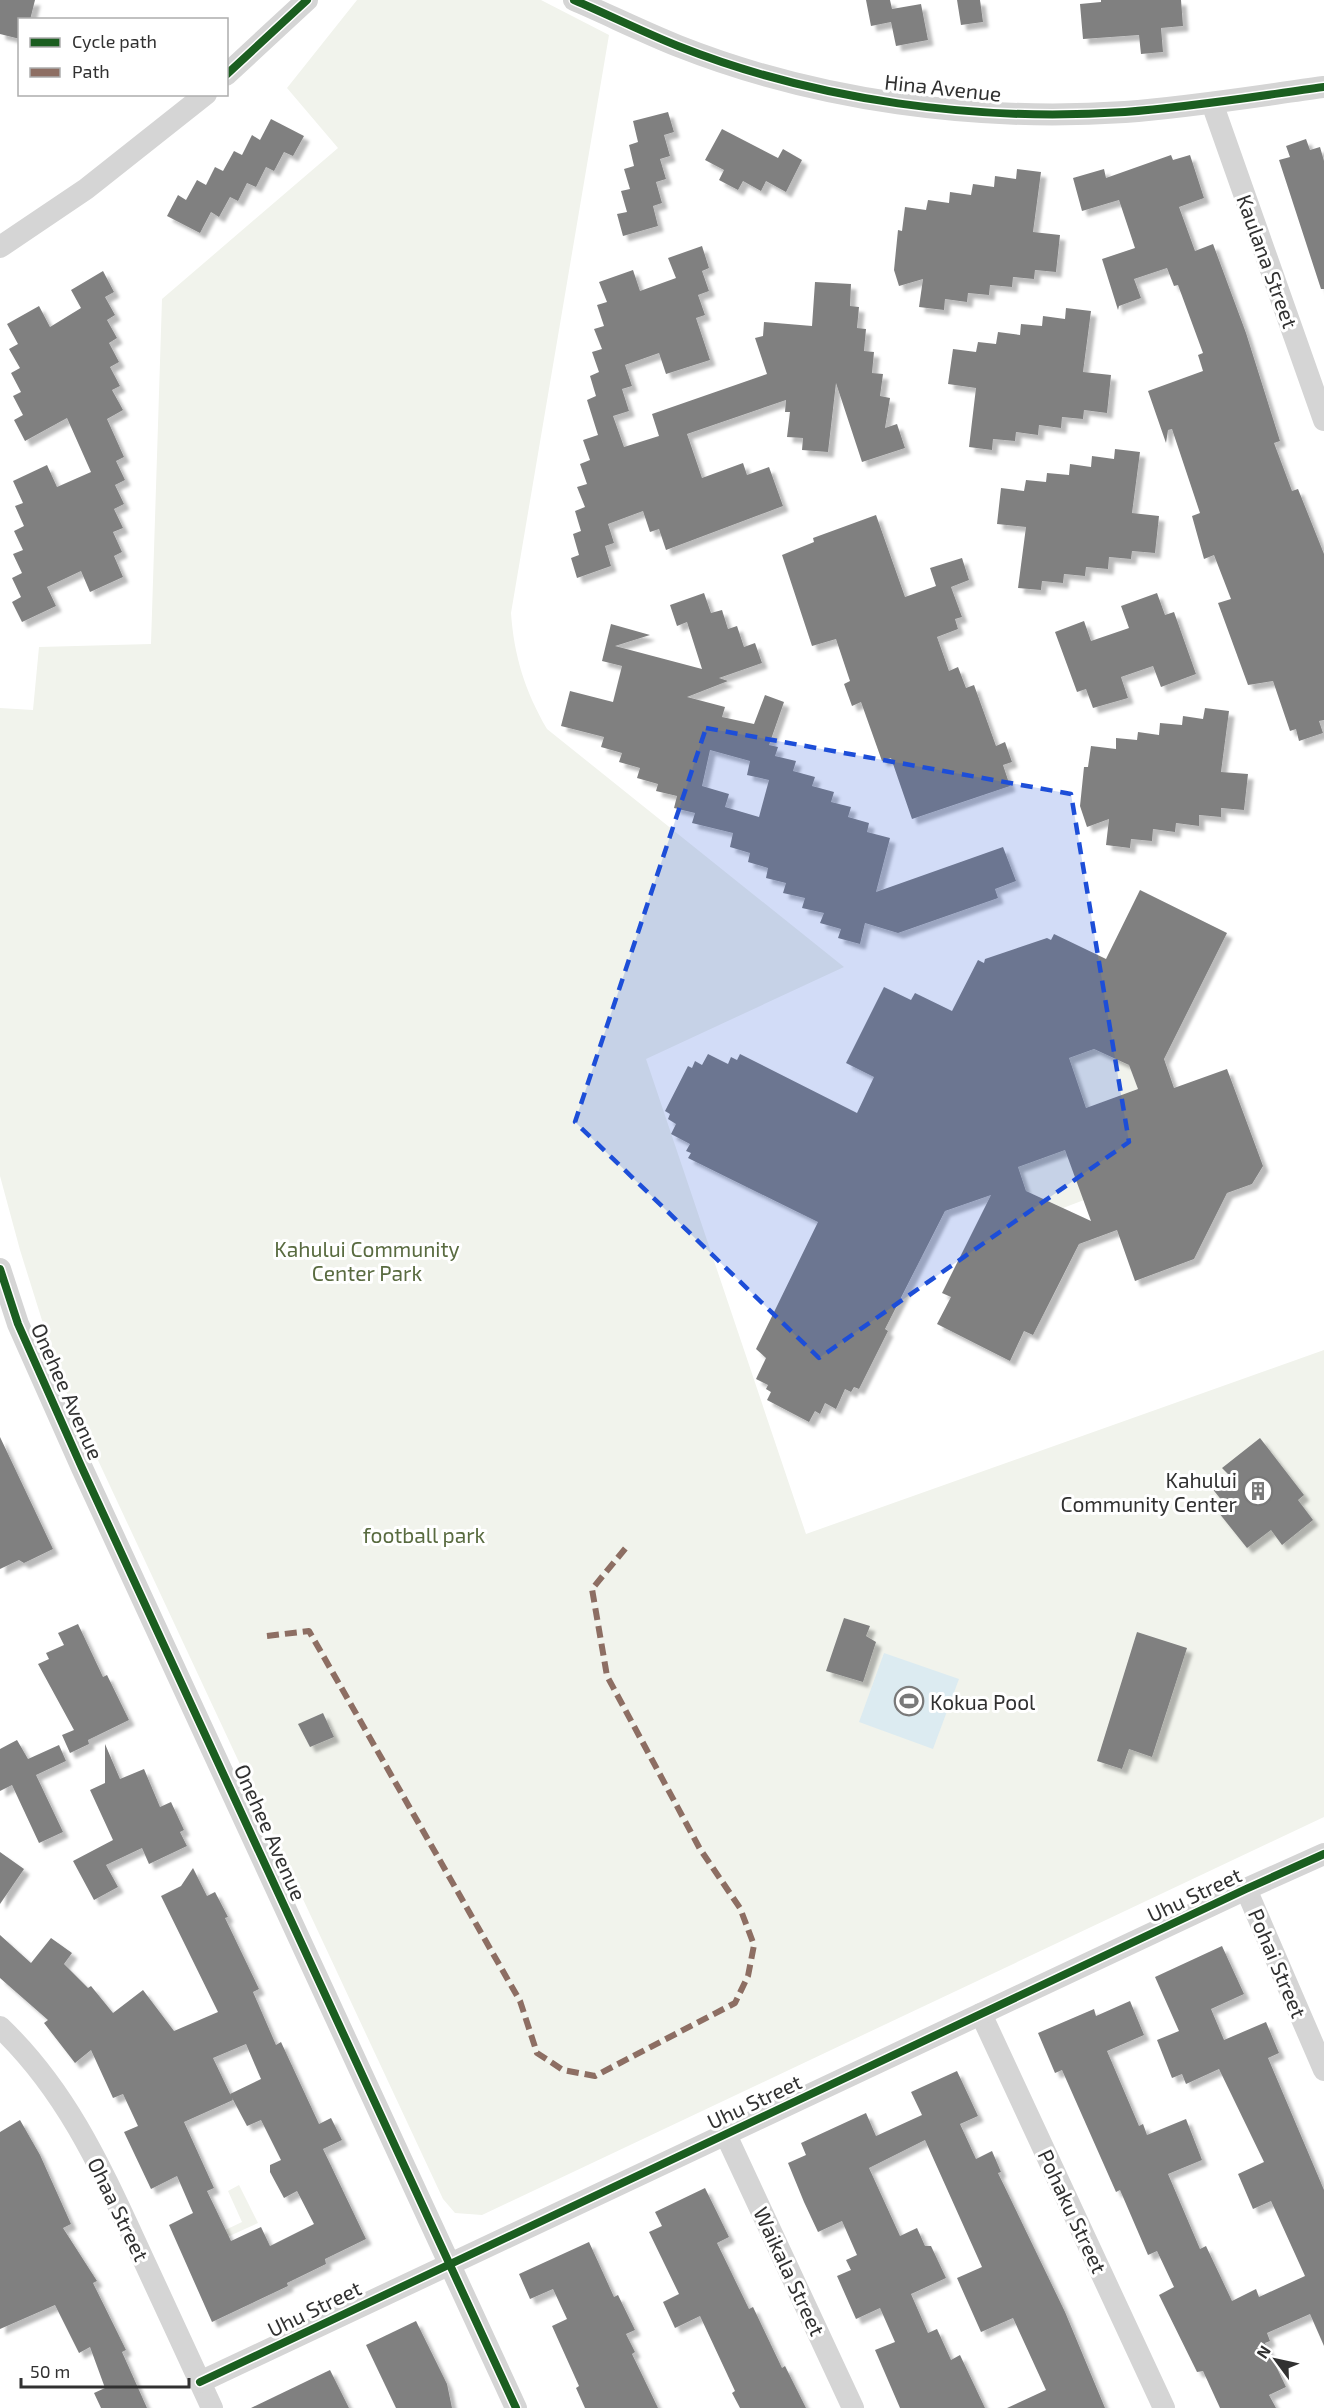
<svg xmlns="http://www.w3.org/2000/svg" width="1324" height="2408" viewBox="0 0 1324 2408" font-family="'Exo 2',sans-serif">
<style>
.green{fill:#f1f3ec}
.water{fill:#dcebf1}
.building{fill:#808080;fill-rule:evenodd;filter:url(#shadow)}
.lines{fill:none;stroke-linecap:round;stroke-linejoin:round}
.minor{stroke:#d5d5d5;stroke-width:22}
.quiet{stroke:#8d6e63;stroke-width:6;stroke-dasharray:12 6;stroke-linecap:butt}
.cycleway-casing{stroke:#fff;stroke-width:11}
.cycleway{stroke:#1b5e20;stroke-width:8}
.marked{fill:#1d4ed8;fill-opacity:0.2;stroke:#1d4ed8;stroke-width:4.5;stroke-dasharray:12 8;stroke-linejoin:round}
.labels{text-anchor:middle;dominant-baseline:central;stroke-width:6;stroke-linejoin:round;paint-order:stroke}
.street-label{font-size:21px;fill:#313131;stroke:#fff}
.park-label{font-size:21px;fill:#596b40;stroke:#fff}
.poi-label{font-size:21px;fill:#313131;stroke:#fff;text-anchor:end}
</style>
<defs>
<filter id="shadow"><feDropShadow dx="5.5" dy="5.5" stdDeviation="1.5" flood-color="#0004"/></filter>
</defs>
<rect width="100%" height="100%" fill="#fff"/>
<g class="green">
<path d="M357 0H541L609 35 511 613C514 656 525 691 547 729L844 967 646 1059 806 1534 1324 1350V1817L482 2215 455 2213 443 2199 61 1381 20 1250 0 1176V708L33 710 39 647 151 644 162 299 338 148 287 88Z"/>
<path d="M1094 1049 1129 1065 1138 1089 1086 1108 1079 1088 1063 1094 1053 1064Z"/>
<path d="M1012 1150H1065L1084 1200 1063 1208 1026 1191Z"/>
<path d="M239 2185 258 2223 225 2238 223 2231 242 2222 228 2191Z"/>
</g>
<path class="water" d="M884 1653 959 1679 933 1749 859 1722Z"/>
<g class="building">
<path d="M0 0H35L30 20H20V39L0 34Z"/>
<path d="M866 0H890L892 9 921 4 928 40 896 46 891 22 871 26Z"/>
<path d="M957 0H980L983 22 961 25Z"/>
<path d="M1101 0H1181L1183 26 1161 28 1163 52 1141 54 1139 35 1083 39 1080 4 1101 2Z"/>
<path d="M668 112 674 132 664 135 670 156 660 159 666 179 656 182 662 203 653 206 658 226 623 236 617 214 627 212 621 191 630 189 624 169 634 166 629 145 638 142 633 121Z"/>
<path d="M271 119 304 136 293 156 284 152 274 171 266 167 256 187 247 183 238 201 230 197 219 217 211 212 200 233 167 216 178 195 186 200 197 180 206 185 215 167 223 171 234 151 242 155 252 135 260 140Z"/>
<path d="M722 129 778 158 783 149 802 160 786 192 766 181 761 191 743 181 738 190 719 180 724 170 705 160Z"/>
<path d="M1306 139 1310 150 1320 147 1324 161V289H1321L1279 160 1290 157 1286 146Z"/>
<path d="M1171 155 1173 160 1190 155 1204 198 1179 207 1195 251 1213 244 1246 333 1280 441 1274 443 1292 491 1298 489 1324 554V720L1319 721 1323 733 1299 741 1296 729 1290 731 1273 681 1248 685 1218 603 1231 599 1214 555 1204 559 1192 516 1200 513 1172 429 1168 430 1166 443 1148 391 1203 371 1198 355 1203 353 1178 285 1174 286 1167 268 1134 279 1141 298 1119 306 1118 310 1102 259 1135 248 1119 200 1082 211 1073 178 1104 169 1106 178Z"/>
<path d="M1017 169 1041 172 1033 232 1060 235 1056 272 1035 270 1034 279 1013 277 1012 287 990 285 989 295 968 293 967 302 945 299 944 310 919 307 923 279 899 286 894 270 898 230 902 231 905 207 926 210 928 200 949 203 950 192 971 195 973 184 994 187 995 176 1016 179Z"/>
<path d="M702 246 709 268 702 271 709 291 698 295 705 315 696 318 710 360 666 374 659 353 625 365 632 386 622 389 629 411 613 416 624 447 659 436 652 414 767 374 755 338 763 336 764 322 812 326 815 282 851 284 850 306 859 307 857 328 866 329 864 351 874 352 872 373 883 374 880 396 890 398 885 428 897 424 905 448 862 462 836 383 828 452 802 450 803 438 787 437 790 412H785L786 400 687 434 702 478 743 463 747 475 769 467 783 506 666 550 659 529 650 532 643 511 608 524 614 543 605 546 611 566 577 578 571 558 579 555 573 534 581 531 575 511 585 507 577 487 587 484 580 464 590 460 583 440 598 435 587 400 596 396 590 376 599 372 592 352 602 349 594 329 604 326 597 305 607 302 599 282 633 270 640 291 676 278 668 258Z"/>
<path d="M103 271 114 292 105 297 115 315 107 320 117 338 109 343 119 362 110 367 120 386 112 390 123 410 107 419 124 457 116 461 125 480 115 485 124 504 114 509 123 528 113 532 122 552 114 556 123 577 90 592 81 571 47 587 56 606 22 622 12 602 21 597 12 578 22 573 13 554 23 550 14 531 24 526 15 506 23 503 13 481 47 465 57 487 91 472 67 418 25 441 14 420 23 415 13 396 21 392 11 373 20 368 9 349 18 344 7 324 39 306 50 327 81 308 71 290Z"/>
<path d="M1066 308 1091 311 1083 372 1111 375 1107 413 1084 410 1083 419 1062 417 1061 428 1039 425 1038 435 1016 432 1015 441 993 439 992 450 969 447 976 388 948 384 953 349 976 352 978 342 996 344 998 332 1020 335 1021 324 1042 326 1043 316 1065 319Z"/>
<path d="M1115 449 1140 452 1132 513 1159 516 1155 553 1132 551 1131 559 1109 557 1108 569 1086 567 1085 576 1064 574 1063 583 1042 581 1041 590 1018 588 1026 527 997 524 1001 488 1024 491 1026 480 1046 482 1047 473 1069 475 1070 464 1091 467 1092 456 1114 459Z"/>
<path d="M876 515 905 597 936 586 930 568 962 558 969 580 951 587 962 617 955 619 958 629 937 637 949 671 958 667 966 688 974 685 996 746 1005 742 1012 762 1003 765 1010 786 912 819 891 758 882 761 861 702 852 706 844 684 850 681 836 639 812 646 782 555 814 542 813 538Z"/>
<path d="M704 593 711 613 722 610 728 629 737 626 744 647 755 643 762 663 719 678 728 681 687 697 725 707 722 717 754 724 765 695 784 702 769 745 778 747 775 756 796 761 793 771 815 777 812 786 834 792 831 802 851 807 848 817 869 823 867 832 890 838 876 892 1003 847 1016 881 995 889 998 898 898 933 865 923 860 944 838 938 841 929 820 923 824 913 802 908 805 898 783 893 786 883 766 878 768 868 748 862 750 853 730 847 733 833 692 823 695 813 674 808 677 796 656 791 658 784 637 778 640 768 619 762 622 753 601 747 604 737 561 726 570 691 613 702 622 666 602 661 611 624 650 635 615 646 702 669 687 622 677 626 670 605ZM710 750 750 761 747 775 769 780 759 817 725 807 729 794 702 786Z"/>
<path d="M1157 593 1165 615 1174 612 1196 674 1161 687 1153 666 1121 677 1128 698 1093 708 1086 689 1077 692 1055 632 1084 621 1091 641 1129 628 1121 606Z"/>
<path d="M1205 708 1229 711 1221 772 1248 774 1244 810 1221 808V817L1199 815V826L1176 823 1175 832 1153 829 1152 841 1131 839 1130 848 1106 845 1109 819 1087 827 1080 806 1084 767H1088L1091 746 1116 749V738L1137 740 1138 732 1159 735 1160 723 1182 725 1183 716 1203 719Z"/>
<path d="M1140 890 1227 933 1164 1059 1174 1088 1227 1069 1263 1166 1252 1184 1227 1193 1194 1259 1135 1281 1117 1230 1079 1244 1033 1335 1024 1331 1010 1361 937 1324 951 1297 942 1293 991 1195 945 1211 885 1329 888 1331 859 1389 854 1387 851 1392 845 1389 836 1409 825 1403 820 1414 815 1411 809 1422 767 1400 771 1392 766 1389 768 1385 756 1379 766 1358 756 1349 818 1222 688 1158 691 1153 686 1151 690 1144 671 1134 676 1124 668 1119 670 1114 665 1111 688 1066 692 1068 695 1061 702 1065 708 1054 728 1064 731 1057 737 1060 740 1054 857 1113 874 1077 846 1063 884 987 911 1000 915 993 952 1011 978 960 984 963 985 959 1047 938 1051 940 1054 934 1106 959ZM1094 1049 1129 1065 1138 1089 1086 1108 1069 1058ZM1065 1150 1091 1221 1026 1191 1018 1167Z"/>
<path d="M0 1437 53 1549 24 1563 19 1560 0 1569Z"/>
<path d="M1260 1438 1304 1495 1298 1500 1313 1520 1282 1545 1271 1530 1247 1548 1215 1508 1223 1502 1211 1487 1228 1474 1222 1468Z"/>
<path d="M844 1618 870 1626 866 1636 876 1642 863 1682 826 1671Z"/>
<path d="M78 1624 103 1677 107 1675 129 1720 88 1740 89 1744 70 1753 62 1735 74 1730 38 1664 49 1659 46 1653 64 1645 58 1633Z"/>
<path d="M1137 1632 1187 1648 1152 1757 1129 1749 1122 1769 1097 1761Z"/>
<path d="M323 1713 334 1737 310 1747 298 1724Z"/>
<path d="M17 1740 28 1759 59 1745 66 1761 36 1775 63 1832 39 1843 12 1785 0 1791V1749Z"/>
<path d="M105 1744 120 1779 144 1769 160 1807 171 1802 184 1830 180 1832 187 1846 149 1864 142 1848 106 1865 118 1887 94 1900 73 1861 113 1840 90 1790 105 1783Z"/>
<path d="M0 1852 24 1869 0 1904Z"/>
<path d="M193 1868 207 1896 215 1892 228 1917 225 1918 259 1989 253 1992 276 2045 281 2042 319 2124 331 2118 342 2140 323 2149 366 2239 325 2259 326 2264 287 2283 288 2286 212 2322 169 2225 193 2213 177 2176 151 2189 124 2132 138 2126 123 2094 113 2098 91 2050 75 2063 44 2023 48 2020 0 1978V1935L31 1963 51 1938 72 1953 64 1964 88 1988 91 1986 113 2013 143 1990 174 2031 218 2012 161 1896 181 1886ZM246 2044 261 2079 230 2094 247 2126 261 2120 281 2160 270 2165V2172L284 2198 297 2191 314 2224 270 2246 261 2227 231 2241 207 2191 214 2188 184 2122 233 2100 213 2058Z"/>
<path d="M1222 1946 1244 1994 1211 2009 1224 2040 1266 2022 1279 2053 1268 2058 1324 2190V2346L1310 2314 1267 2333 1270 2341 1265 2343 1286 2387 1269 2395 1276 2408H1220L1203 2371 1197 2372 1159 2295 1174 2287 1157 2251 1148 2255 1120 2190 1116 2192 1062 2070 1055 2073 1038 2033 1094 2009 1096 2016 1130 2001 1144 2035 1107 2051 1139 2126 1143 2124 1147 2135 1186 2119 1202 2160 1168 2174 1200 2249 1206 2246 1232 2301 1256 2289 1259 2297 1305 2276 1271 2201 1253 2209 1238 2174 1264 2162 1219 2069 1186 2084 1182 2074 1172 2078 1157 2040 1179 2031 1155 1977Z"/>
<path d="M957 2071 978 2116 960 2124 976 2159 992 2151 1001 2172 998 2173 1065 2312 1105 2408H1007L1046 2390 1013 2318 981 2332 957 2278 982 2267 925 2140 869 2168 900 2236 917 2228 925 2246H931L946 2278 911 2294 928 2333 937 2329 951 2360 960 2355 985 2408H900L875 2350 895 2342 880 2308 856 2319 837 2276 851 2270 846 2260 857 2255 842 2221 818 2232 804 2202 788 2163 806 2155 801 2143 866 2113 876 2136 922 2115 911 2092Z"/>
<path d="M20 2120 40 2155 71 2224 63 2228 97 2281 93 2283 126 2350 122 2352 147 2408H101L94 2393 105 2388 90 2347 79 2353 55 2305 0 2329V2132Z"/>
<path d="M705 2188 729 2237 717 2243 749 2309 753 2307 782 2368 785 2366 806 2408H740L732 2393 735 2391 700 2316 675 2328 663 2302 679 2294 649 2232 662 2226 655 2212Z"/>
<path d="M589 2242 614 2297 618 2295 635 2330 626 2334 635 2352 632 2354 658 2408H585L576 2388 579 2386 552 2326 567 2319 553 2289 530 2299 519 2274Z"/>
<path d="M416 2321 447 2384 452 2408H396L366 2345Z"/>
<path d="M330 2370 349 2408H251Z"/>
</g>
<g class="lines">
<g class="minor">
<path d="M574 0C609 15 643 32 678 46 817 101 977 122 1125 112 1192 107 1258 96 1324 87"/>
<path d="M226 75 307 0"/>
<path d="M1212 103 1324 420"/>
<path d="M0 247 86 189 206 94"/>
<path d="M0 1269 18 1324 82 1468 516 2408"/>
<path d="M1246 1889 1324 2070"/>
<path d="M981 2014 1164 2408"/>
<path d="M0 2027C67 2091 101 2168 139 2250 163 2303 188 2355 212 2408"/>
<path d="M726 2135 853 2408"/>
<path d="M200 2382 1246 1889 1324 1854"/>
</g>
<path class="quiet" d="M267 1636 309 1631 520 2001 537 2053 563 2070 595 2076 735 2003 748 1976 754 1945 740 1908 700 1849 607 1676 592 1589 629 1544"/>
<g class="cycleway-casing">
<g id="cycleway">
<path d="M574 0C609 15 643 32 678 46 817 101 977 122 1125 112 1192 107 1258 96 1324 87"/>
<path d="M226 75 307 0"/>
<path d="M0 1269 18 1324 82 1468 516 2408"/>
<path d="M200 2382 1246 1889 1324 1854"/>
</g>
</g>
<use href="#cycleway" class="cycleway"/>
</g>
<path class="marked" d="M706 728 1071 794 1129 1142 819 1358 575 1122Z"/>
<defs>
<g id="building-ring" transform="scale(1.5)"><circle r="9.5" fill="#fff" stroke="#797979" stroke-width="1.5"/><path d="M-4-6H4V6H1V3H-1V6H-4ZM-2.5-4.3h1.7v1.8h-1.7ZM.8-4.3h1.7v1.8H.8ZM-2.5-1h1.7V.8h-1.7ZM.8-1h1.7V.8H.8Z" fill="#797979"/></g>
<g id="stadium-ring" transform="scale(1.5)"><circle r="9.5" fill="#fff" stroke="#797979" stroke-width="1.5"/><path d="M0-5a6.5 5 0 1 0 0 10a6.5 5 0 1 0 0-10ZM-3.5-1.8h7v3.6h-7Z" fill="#797979"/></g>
</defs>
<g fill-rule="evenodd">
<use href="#building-ring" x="1258" y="1491"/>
<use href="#stadium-ring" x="909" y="1701"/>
</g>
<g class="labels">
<g class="street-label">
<text transform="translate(943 87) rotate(6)">Hina Avenue</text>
<text transform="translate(1268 261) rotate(70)">Kaulana Street</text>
<text transform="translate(68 1391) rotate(66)">Onehee Avenue</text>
<text transform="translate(271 1832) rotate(66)">Onehee Avenue</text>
<text transform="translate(1194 1894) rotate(-25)">Uhu Street</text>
<text transform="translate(1278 1963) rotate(67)">Pohai Street</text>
<text transform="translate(754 2101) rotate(-25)">Uhu Street</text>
<text transform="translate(119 2209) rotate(64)">Ohaa Street</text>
<text transform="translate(1073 2211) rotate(65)">Pohaku Street</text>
<text transform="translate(790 2271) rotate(65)">Waikala Street</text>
<text transform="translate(314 2308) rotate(-26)">Uhu Street</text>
</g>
<g class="park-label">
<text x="367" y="1248">Kahului Community<tspan x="367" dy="24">Center Park</tspan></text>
<text x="424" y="1534">football park</text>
</g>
<g class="poi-label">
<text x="1237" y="1479">Kahului<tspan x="1237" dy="24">Community Center</tspan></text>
<text x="930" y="1701" text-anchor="start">Kokua Pool</text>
</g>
</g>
<rect x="18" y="18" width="210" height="78" fill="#ffffff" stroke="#adadad" stroke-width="1.5"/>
<rect x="30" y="38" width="30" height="9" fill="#1b5e20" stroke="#adadad" stroke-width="1.5"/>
<text x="72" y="48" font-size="18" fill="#313131">Cycle path</text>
<rect x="30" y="68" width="30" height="9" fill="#8d6e63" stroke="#adadad" stroke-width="1.5"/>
<text x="72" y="78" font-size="18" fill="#313131">Path</text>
<g transform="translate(1276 2360) rotate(303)" stroke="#ffffff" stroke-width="4.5" paint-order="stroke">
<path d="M0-4.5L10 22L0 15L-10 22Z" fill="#313131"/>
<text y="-9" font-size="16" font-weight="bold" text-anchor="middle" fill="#313131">N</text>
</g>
<path d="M21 2378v9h168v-9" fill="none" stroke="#313131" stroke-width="3"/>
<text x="30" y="2378" font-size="18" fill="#313131" stroke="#ffffff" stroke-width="4.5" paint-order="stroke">50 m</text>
</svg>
